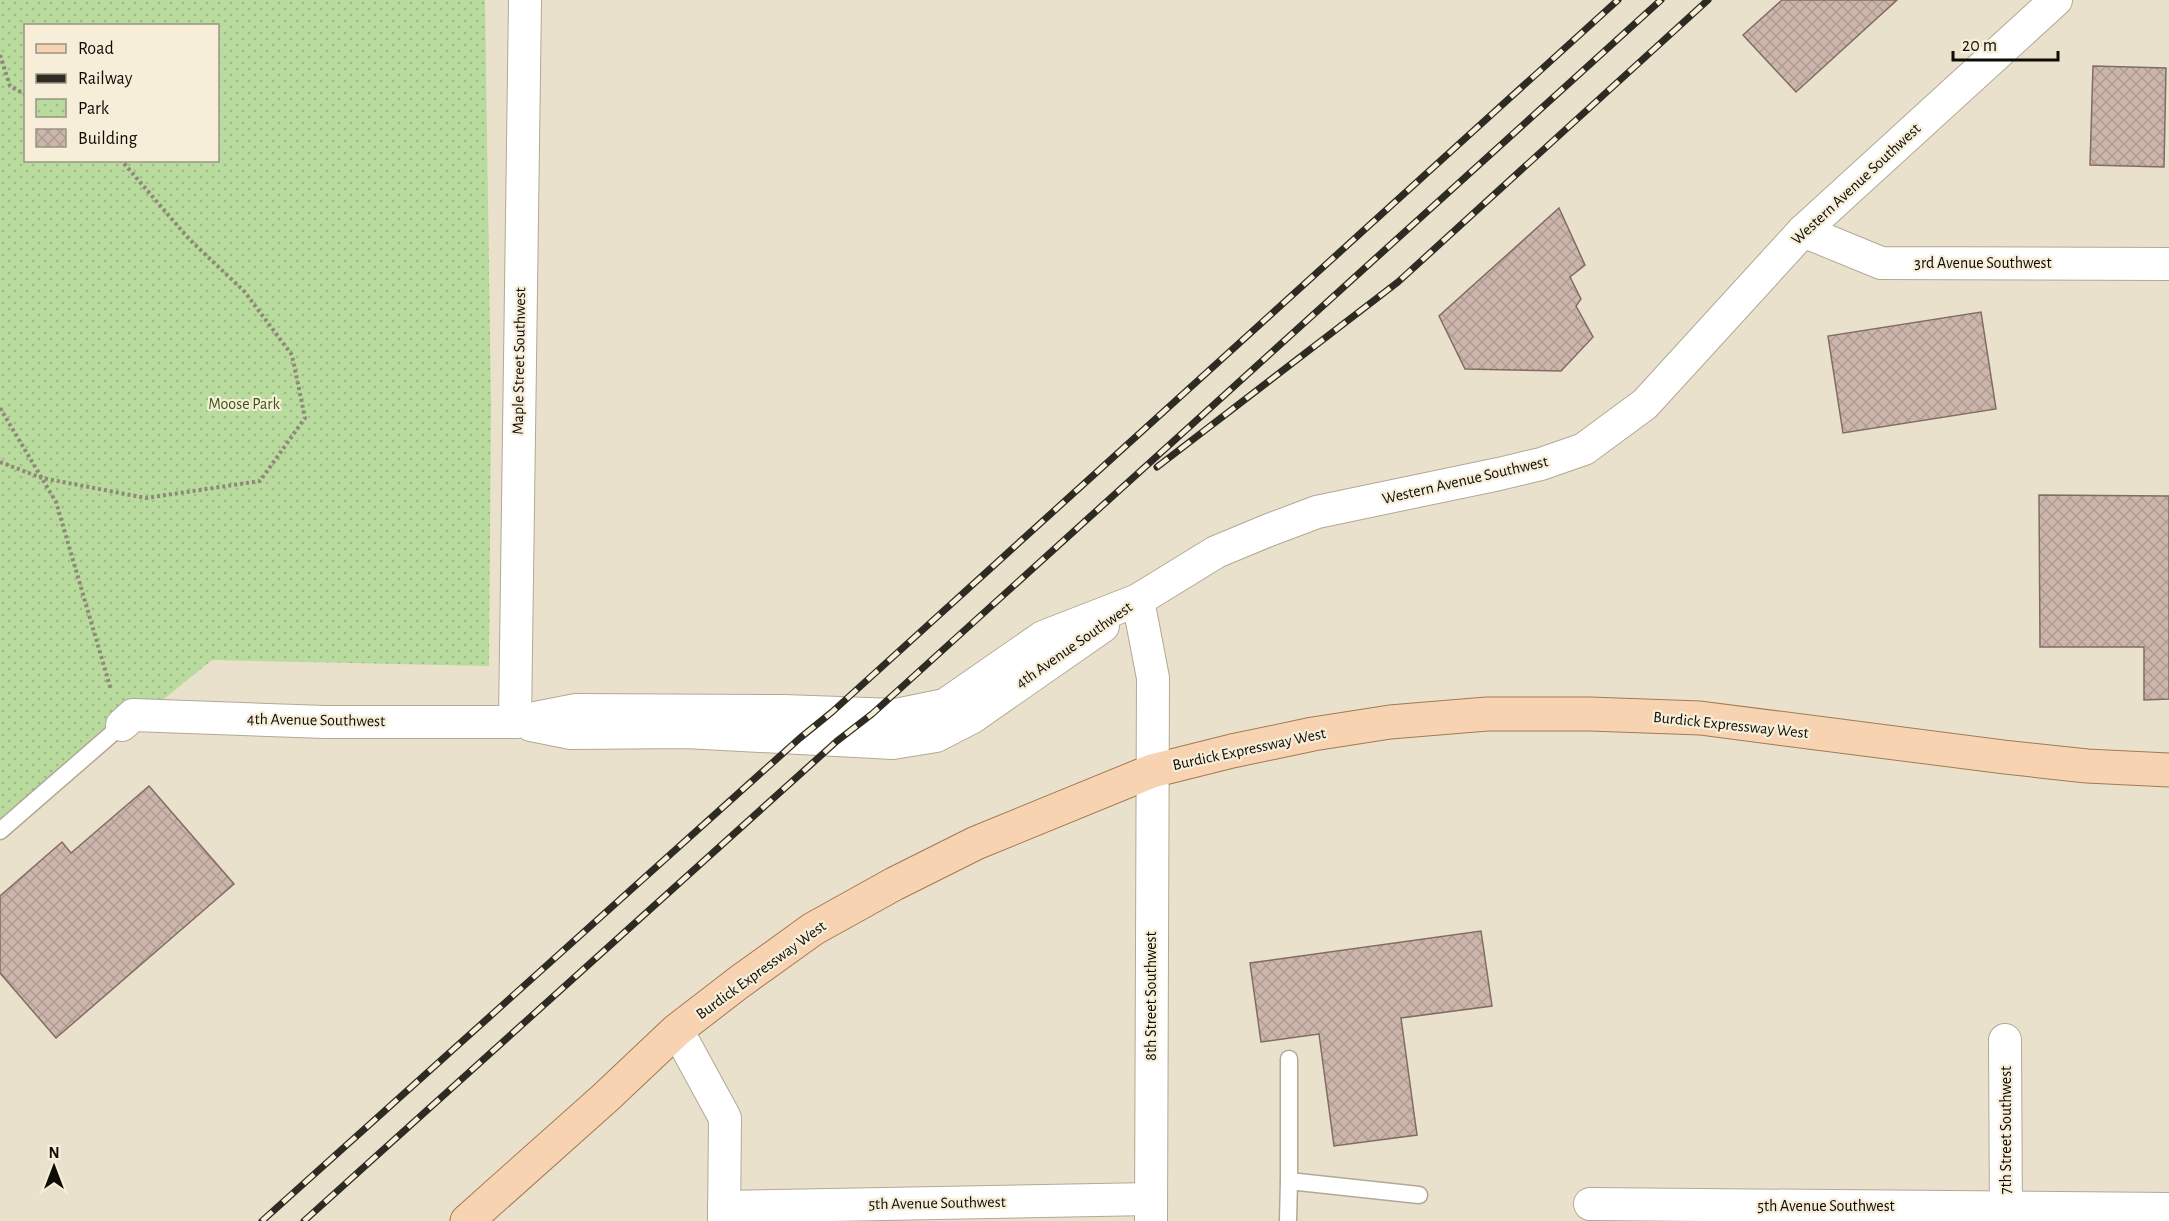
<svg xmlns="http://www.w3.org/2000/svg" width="2169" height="1221" viewBox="0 0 2169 1221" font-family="'Alegreya Sans',sans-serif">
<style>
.park{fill:url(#park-dots);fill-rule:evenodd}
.building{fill:url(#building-cross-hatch);stroke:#816c64;stroke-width:1.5}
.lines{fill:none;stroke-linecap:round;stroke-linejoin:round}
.lane-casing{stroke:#b2a995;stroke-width:19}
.street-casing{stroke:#b2a995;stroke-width:34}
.primary-casing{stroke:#a27a53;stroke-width:35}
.path{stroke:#8f8879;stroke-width:4;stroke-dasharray:3 3;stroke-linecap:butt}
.lane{stroke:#fff;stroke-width:16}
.street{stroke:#fff;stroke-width:32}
.primary{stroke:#f7d3b1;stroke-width:33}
.rail-casing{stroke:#2e2b22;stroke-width:7}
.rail{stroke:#f7eed9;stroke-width:4.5;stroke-dasharray:14;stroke-linecap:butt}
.labels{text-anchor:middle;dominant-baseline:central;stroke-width:4.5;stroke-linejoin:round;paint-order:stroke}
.street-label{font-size:16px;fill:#0e0c05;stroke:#f7eed9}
.park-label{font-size:16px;fill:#375812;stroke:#f7eed9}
</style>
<defs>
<pattern id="park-dots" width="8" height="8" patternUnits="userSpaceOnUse" patternTransform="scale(1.5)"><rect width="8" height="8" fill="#b9db9e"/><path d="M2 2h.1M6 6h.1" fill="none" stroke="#9ebb87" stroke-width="1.8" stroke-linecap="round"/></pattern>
<pattern id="building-cross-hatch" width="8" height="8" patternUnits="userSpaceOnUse" patternTransform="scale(1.5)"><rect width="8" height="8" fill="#ccb5ab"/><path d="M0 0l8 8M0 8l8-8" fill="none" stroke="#ae9a92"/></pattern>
</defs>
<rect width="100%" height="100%" fill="#eae1cc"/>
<path class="park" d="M0 0H485L491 406 489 666 212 660 0 832ZM26 26H218V160H26Z"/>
<g class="building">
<path d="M1782 0H1897L1796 92 1743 35Z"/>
<path d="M2093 66 2166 68 2164 167 2090 165Z"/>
<path d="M1559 208 1585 265 1570 277 1581 299 1576 306 1593 337 1561 371 1465 369 1439 316Z"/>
<path d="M1981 312 1996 409 1843 433 1828 336Z"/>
<path d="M2039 495 2169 496V699L2144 700V647H2040Z"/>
<path d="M149 786 234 884 56 1038 0 973V896L62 842 71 853Z"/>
<path d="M1481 931 1492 1006 1401 1018 1417 1135 1334 1146 1319 1034 1261 1042 1250 963Z"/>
</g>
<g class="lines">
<g class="lane-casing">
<g id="lane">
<path d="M0 831 122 725"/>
<path d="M1289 1181V1059"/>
<path d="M1288 1221 1289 1181 1419 1195"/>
</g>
</g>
<g class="street-casing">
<g id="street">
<path d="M1803 231 1881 263 2169 264"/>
<path d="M515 722 525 0"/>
<path d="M122 725 133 715 325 722H515L576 710 784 711 896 715 945 705 1043 637 1138 600"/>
<path d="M531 725 571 733 686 732 893 743 936 736 971 718 1103 626"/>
<path d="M677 1030 725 1118 724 1221"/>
<path d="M2005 1040 2006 1221"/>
<path d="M1590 1204 2169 1209"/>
<path d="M724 1207 1151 1199"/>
<path d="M1151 1221 1153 678 1138 600 1216 552 1269 530 1317 512 1499 474 1541 464 1584 449 1645 404 1803 231 2056 0"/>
</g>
</g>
<g class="primary-casing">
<path id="primary" d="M467 1221 605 1098 677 1030 738 983 813 929 894 884 976 843 1152 771 1232 751 1313 734 1390 722 1487 714H1590L1700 718 2004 757 2087 766 2169 770"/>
</g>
<g class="path">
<path d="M0 55 10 86 26 95"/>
<path d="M0 408 56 502 111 690"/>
<path d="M0 462 42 478 146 498 260 481 305 418 292 355 244 291 189 239 121 160"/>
</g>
<use href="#lane" class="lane"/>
<use href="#street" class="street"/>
<use href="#primary" class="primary"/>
<g class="rail-casing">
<g id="rail">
<path d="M1157 467 1398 282 1708 0"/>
<path d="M262 1221 800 738 832 712 1618 0"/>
<path d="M304 1221 837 741 872 714 1661 0"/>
</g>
</g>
<use href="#rail" class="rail"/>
</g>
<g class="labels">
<g class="street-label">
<text transform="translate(1856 184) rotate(-43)">Western Avenue Southwest</text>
<text x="1983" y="263">3rd Avenue Southwest</text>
<text transform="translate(519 361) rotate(-89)">Maple Street Southwest</text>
<text transform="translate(1465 480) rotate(-13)">Western Avenue Southwest</text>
<text transform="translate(1074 645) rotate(-35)">4th Avenue Southwest</text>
<text transform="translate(316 720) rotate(1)">4th Avenue Southwest</text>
<text transform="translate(1731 725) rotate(6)">Burdick Expressway West</text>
<text transform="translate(1249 749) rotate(-12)">Burdick Expressway West</text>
<text transform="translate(761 970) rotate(-36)">Burdick Expressway West</text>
<text transform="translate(1151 996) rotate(-90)">8th Street Southwest</text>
<text transform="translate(2006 1130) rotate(-90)">7th Street Southwest</text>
<text transform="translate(937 1203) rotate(-1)">5th Avenue Southwest</text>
<text x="1826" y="1206">5th Avenue Southwest</text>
</g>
<g class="park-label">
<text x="244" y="404">Moose Park</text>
</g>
</g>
<rect x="24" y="24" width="195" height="138" fill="#f7eed9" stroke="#9a9484" stroke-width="1.5"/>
<rect x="36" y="44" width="30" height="9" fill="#f7d3b1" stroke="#9a9484" stroke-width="1.5"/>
<text x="78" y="54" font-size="18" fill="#0e0c05">Road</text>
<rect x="36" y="74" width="30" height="9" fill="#2e2b22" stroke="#9a9484" stroke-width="1.5"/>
<text x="78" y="84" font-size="18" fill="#0e0c05">Railway</text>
<rect x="36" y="99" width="30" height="18" fill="url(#park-dots)" stroke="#9a9484" stroke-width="1.5"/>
<text x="78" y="114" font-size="18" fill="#0e0c05">Park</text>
<rect x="36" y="129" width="30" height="18" fill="url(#building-cross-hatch)" stroke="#9a9484" stroke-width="1.5"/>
<text x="78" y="144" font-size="18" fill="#0e0c05">Building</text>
<g transform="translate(54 1167)" stroke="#f7eed9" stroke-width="4.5" paint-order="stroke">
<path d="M0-4.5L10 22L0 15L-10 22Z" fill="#0e0c05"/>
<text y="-9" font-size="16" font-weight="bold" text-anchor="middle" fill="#0e0c05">N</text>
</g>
<path d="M1953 51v9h105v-9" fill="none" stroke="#0e0c05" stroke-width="3"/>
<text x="1962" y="51" font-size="18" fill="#0e0c05" stroke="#f7eed9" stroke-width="4.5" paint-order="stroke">20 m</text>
</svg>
